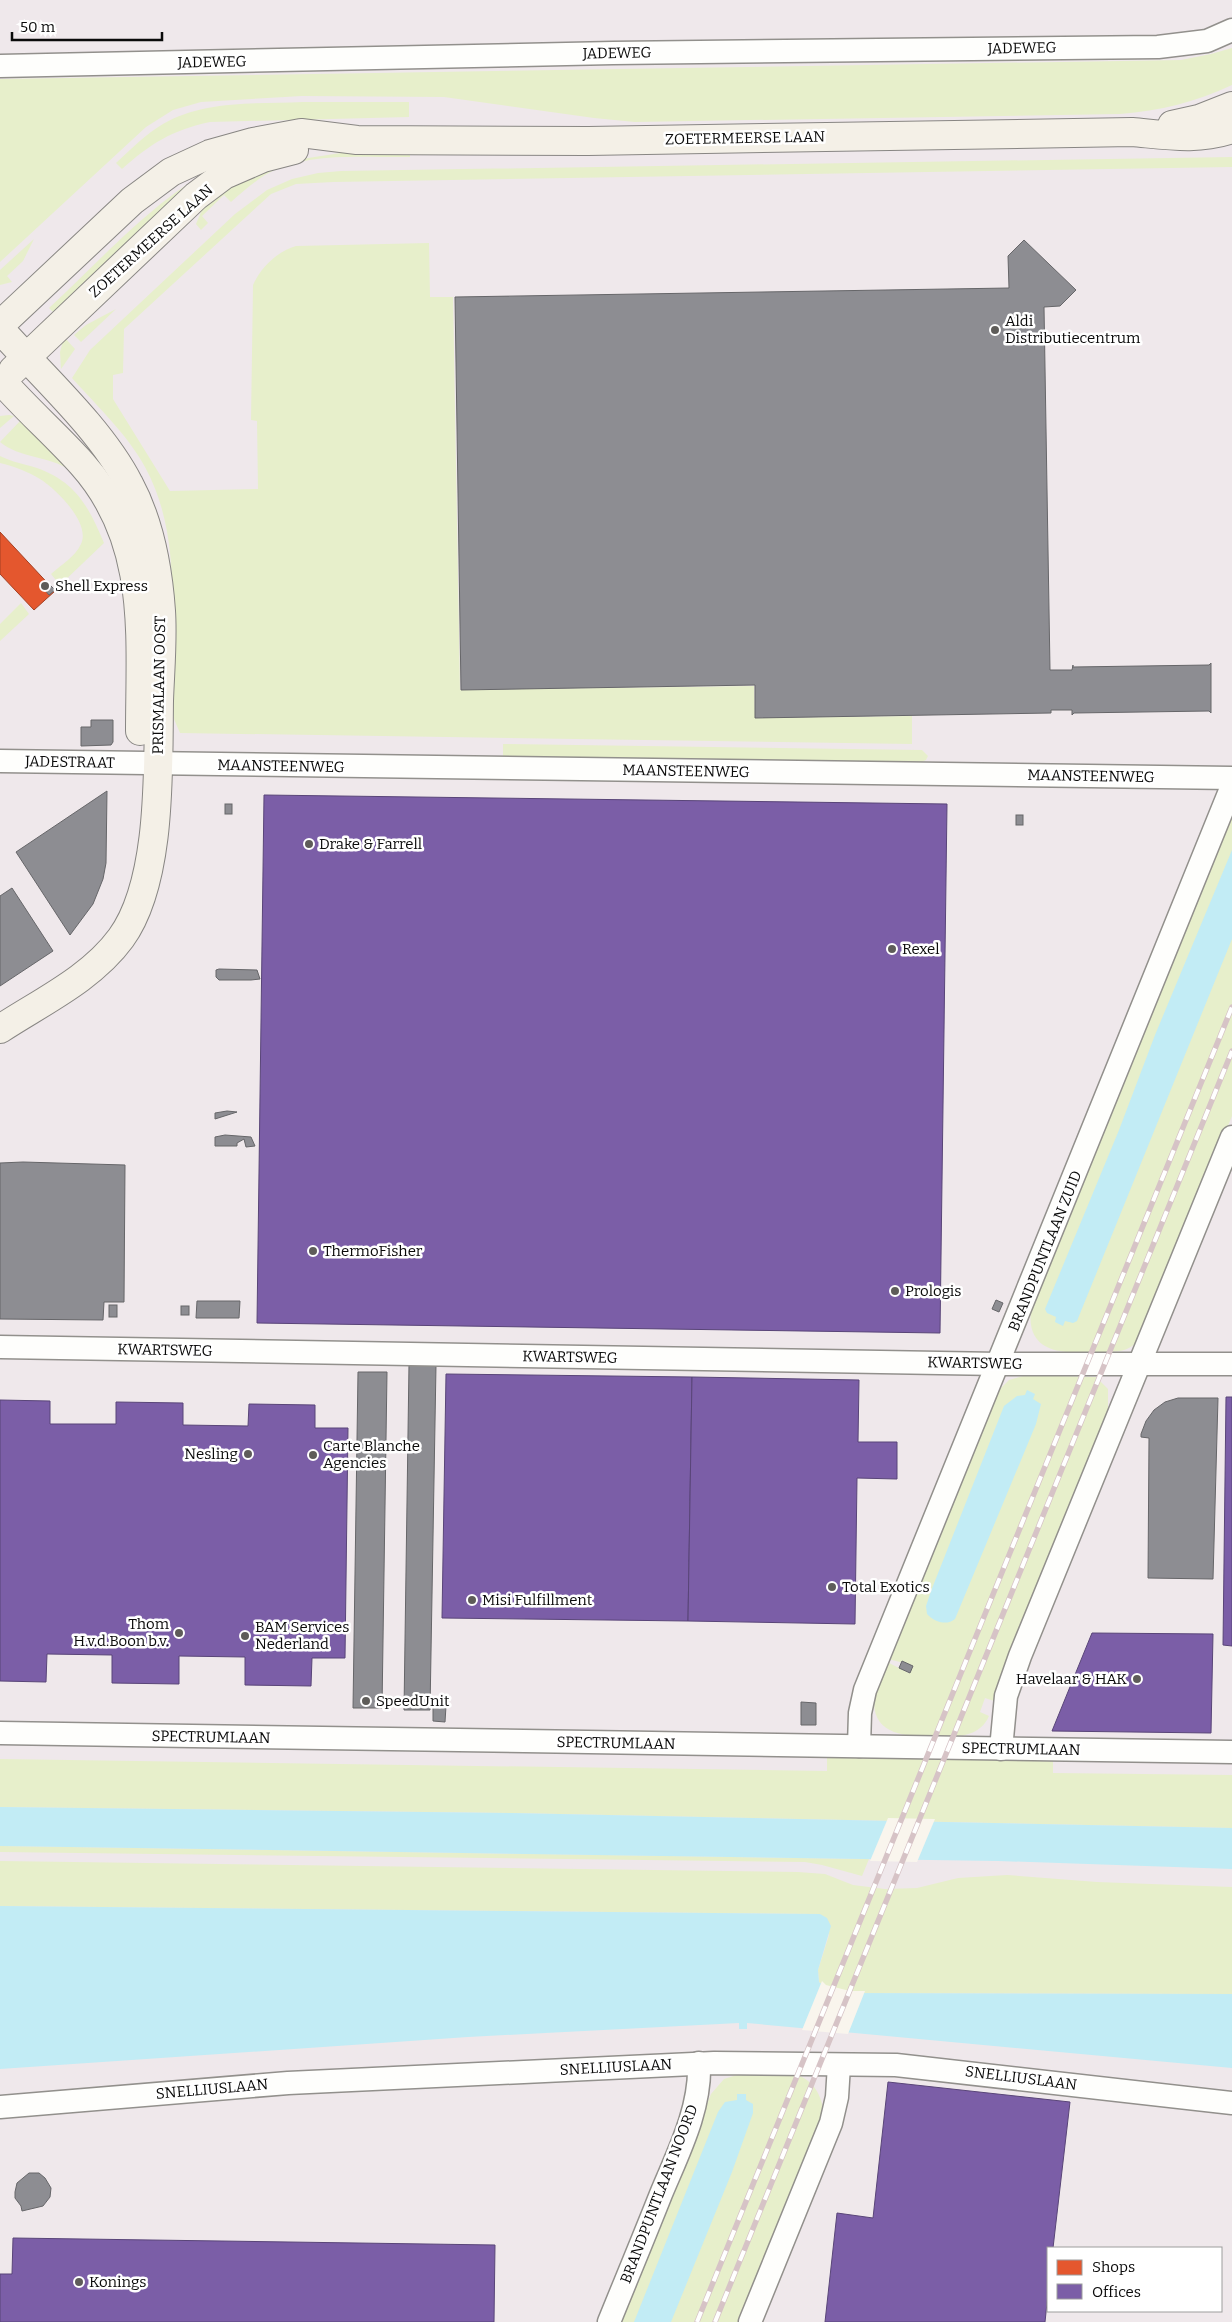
<svg xmlns="http://www.w3.org/2000/svg" width="1232" height="2322" viewBox="0 0 1232 2322" font-family="Bitter,serif">
<style>
.industrial{fill:#efe8eb;fill-rule:evenodd}
.green{fill:#e7efcb}
.water{fill:#c2ecf5}
.pier{fill:#f9f5ed}
.shops{fill:#e4572e;stroke:#a34023}
.offices{fill:#7b5ea7;stroke:#594578}
.industry{fill:#8d8d92;stroke:#666669}
.lines{fill:none;stroke-linecap:round;stroke-linejoin:round}
.street-casing{stroke:#92908c;stroke-width:25}
.secondary-casing{stroke:#888683;stroke-width:30}
.street{stroke:#fefefc;stroke-width:22}
.secondary{stroke:#f4f0e7;stroke-width:28}
.rail-casing{stroke:#d6c3c6;stroke-width:5.5}
.rail{stroke:#fff;stroke-width:4;stroke-dasharray:11;stroke-linecap:butt}
.poi-dot{fill:#5e5c59;stroke:#fff;stroke-width:2}
.labels{text-anchor:middle;dominant-baseline:central;stroke-width:5;stroke-linejoin:round;paint-order:stroke}
.street-label{font-size:15px;fill:#0a0a0a;stroke:#fff}
.poi-label{font-size:15px;fill:#0a0a0a;stroke:#fff;text-anchor:start}
</style>
<rect width="100%" height="100%" fill="#f9f5ed"/>
<path class="industrial" d="M0 0H1232V2322H0ZM1048 2248H1221V2311H1048Z"/>
<g class="green">
<path d="M1232 48V85C1196 102 1160 111 1120 114L635 122 594 118 444 97 302 96 201 102 173 110 146 127 0 262V79L1181 60 1211 54Z"/>
<path d="M303 102H409V117L210 122C172 130 150 144 122 169L116 163C131 149 146 134 163 124 204 100 258 104 303 102Z"/>
<path d="M354 151 410 152V157C363 158 307 151 265 175 253 183 242 192 231 202L224 195 202 216 208 223 201 230 196 224 204 205 243 179 295 160Z"/>
<path d="M1232 157V167L333 182 296 184 271 194 124 329 123 373 113 375V399L170 491 258 489 257 421 251 420 253 285C261 267 278 251 296 246L429 243 430 297H453L460 690 754 686 755 718 912 716V744L180 733 174 719 172 703C168 623 185 541 145 467 127 434 97 406 72 378L90 350 235 214 267 190 292 179 318 173 341 171Z"/>
<path d="M223 163 53 312 49 308C103 258 157 196 223 163Z"/>
<path d="M34 239 23 261 7 276 12 282 0 285V270Z"/>
<path d="M116 309 81 342 74 335 86 325Z"/>
<path d="M64 337 75 349 61 369 60 352Z"/>
<path d="M9 415 14 416 0 428V416Z"/>
<path d="M22 419C41 426 54 444 67 459 147 544 138 611 137 719L134 730 128 728C130 649 143 559 91 493 85 485 78 476 70 470 49 456 19 458 0 442Z"/>
<path d="M0 456C12 462 24 464 37 468 76 482 89 507 104 543L60 585 51 574C61 565 75 557 81 544 91 523 56 489 40 479 29 472 13 466 0 463Z"/>
<path d="M21 603 29 614 0 641V624Z"/>
<path d="M503 744 922 750 928 756 926 760 919 763 503 757Z"/>
<path d="M1232 813V1116L1147 1324C1143 1331 1139 1342 1132 1346 1123 1353 1110 1352 1098 1352 1066 1354 1025 1355 1031 1309Z"/>
<path d="M1027 1375 1096 1377 1108 1389V1416L994 1701 985 1698 980 1712 989 1716C979 1739 953 1737 932 1737 908 1736 874 1736 874 1702 874 1689 882 1675 887 1662L909 1673 912 1665 888 1659 998 1391 1009 1380Z"/>
<path d="M827 1757 1053 1760V1773L1232 1775V1828L512 1813 0 1807V1759L827 1771Z"/>
<path d="M0 1846 869 1859 862 1876 822 1865 805 1862 0 1852Z"/>
<path d="M0 1861 798 1872 825 1874 853 1885 885 1889 917 1888 958 1878 1007 1875 1097 1882 1232 1887V1994L850 1993 825 1987 819 1982 818 1970 829 1935 820 1914 0 1906Z"/>
<path d="M740 2074C758 2075 777 2073 795 2075 814 2078 825 2101 823 2117L740 2322H619L711 2094 724 2079Z"/>
</g>
<g class="water">
<path d="M1232 850V939L1077 1321 1073 1323 1065 1321 1063 1326 1055 1322 1056 1317 1047 1313 1045 1309 1119 1130 1155 1035Z"/>
<path d="M1027 1390 1035 1394 1033 1399 1041 1404 1036 1424 955 1619C947 1626 934 1622 927 1614L926 1606 931 1591 1004 1406 1017 1396 1025 1395Z"/>
<path d="M0 1807 512 1813 1232 1828V1869L998 1861 0 1846Z"/>
<path d="M0 1906 820 1914 827 1918 831 1926 818 1970 819 1982 825 1987 850 1993 1232 1994V2068L747 2023V2029H739V2023L468 2037 0 2069Z"/>
<path d="M737 2094H746V2100L753 2104V2113L732 2172 671 2322H634L718 2112 725 2102 737 2100Z"/>
</g>
<g class="pier">
<path d="M888 1818 935 1819 917 1862 870 1861Z"/>
<path d="M822 1981 826 1985 850 1991H865L848 2034 802 2030Z"/>
</g>
<path class="shops" d="M0 532 55 591 34 610 0 574Z"/>
<g class="offices">
<path d="M264 795 947 804 940 1333 257 1323Z"/>
<path d="M446 1374 692 1377 688 1621 442 1618Z"/>
<path d="M692 1377 859 1380 858 1442H897V1479L857 1478 855 1624 688 1621Z"/>
<path d="M1226 1397H1232V1646L1223 1645Z"/>
<path d="M0 1400 50 1401V1424H116V1402L183 1403V1425L248 1426 249 1404 315 1405V1428H348L345 1658H312L311 1686 245 1685V1657L179 1656V1684L112 1683V1655L47 1654 46 1682 0 1681Z"/>
<path d="M1092 1633 1213 1634 1211 1733 1052 1731Z"/>
<path d="M888 2082 1070 2102 1053 2248H1048V2293L1045 2322H825L837 2213 873 2218Z"/>
<path d="M13 2238 495 2245 494 2322H0V2274H12Z"/>
</g>
<g class="industry">
<path d="M1024 240 1076 290 1060 306 1044 307 1050 670H1072L1073 665V667L1209 665 1211 663V713L1209 711 1074 713 1072 715V710H1051V713L755 718V685L461 690 455 297 1009 288 1008 256Z"/>
<path d="M49 584 55 590 49 595 44 589Z"/>
<path d="M91 720H113V742L111 745 81 746V727H91Z"/>
<path d="M107 791 106 863 103 879 93 904 70 935 16 852Z"/>
<rect x="225" y="804" width="7" height="10"/>
<rect x="1016" y="815" width="7" height="10"/>
<path d="M12 888 53 951 0 986V896Z"/>
<path d="M219 969 257 970 260 979 251 980H219L216 977V970Z"/>
<path d="M227 1111 237 1112 215 1119V1113Z"/>
<path d="M225 1135 251 1137 255 1146 246 1147 244 1139 237 1143V1146H215V1137Z"/>
<path d="M23 1162 125 1165 124 1302H104L103 1320 0 1319V1163Z"/>
<path d="M996 1300 1003 1303 999 1312 992 1309Z"/>
<path d="M197 1301H240L239 1318H196Z"/>
<rect x="109" y="1305" width="8" height="12"/>
<rect x="181" y="1306" width="8" height="9"/>
<path d="M409 1364 436 1365 430 1710H404Z"/>
<path d="M358 1372H387L382 1708H353Z"/>
<path d="M1178 1398H1218L1213 1579 1148 1578 1149 1438 1141 1437V1434L1146 1421 1154 1410 1165 1402Z"/>
<path d="M902 1661 913 1666 910 1673 899 1668Z"/>
<path d="M801 1702 816 1703V1725H801Z"/>
<path d="M433 1706H446L445 1722 433 1721Z"/>
<path d="M29 2173H39L45 2178 51 2188 50 2197 43 2206 22 2211 21 2206 15 2198V2192L17 2183Z"/>
</g>
<g class="lines">
<g class="street-casing">
<g id="street">
<path d="M0 66 613 53 1158 47 1207 41 1232 30"/>
<path d="M0 761 1232 778"/>
<path d="M0 1347 999 1364H1232"/>
<path d="M0 1733 1232 1752"/>
<path d="M859 1746 860 1713 865 1690 1232 786"/>
<path d="M1001 1749 1006 1696 1020 1656 1232 1137"/>
<path d="M0 2107 288 2083 714 2063 896 2065 1232 2103"/>
<path d="M609 2322C626 2280 644 2237 661 2194 678 2153 701 2109 699 2063"/>
<path d="M750 2322 831 2123 837 2097 839 2065"/>
</g>
</g>
<g class="secondary-casing">
<g id="secondary">
<path d="M1172 125 1199 119 1232 106"/>
<path d="M0 325 132 201 171 172 210 154 253 142 301 133 357 140 588 141 1132 132C1166 135 1199 141 1232 129"/>
<path d="M0 329C42 376 101 429 129 484 149 521 158 568 161 611 163 640 160 671 159 701 158 769 162 882 121 938 91 979 41 1002 0 1029"/>
<path d="M13 370 196 196 224 175 263 158 294 150"/>
<path d="M0 379C26 409 56 435 82 464 151 541 140 636 140 731"/>
</g>
</g>
<use href="#street" class="street"/>
<use href="#secondary" class="secondary"/>
<g class="rail-casing">
<g id="rail">
<path d="M697 2322 1232 1007"/>
<path d="M715 2322 1232 1051"/>
</g>
</g>
<use href="#rail" class="rail"/>
</g>
<g class="poi-dot">
<circle cx="995" cy="330" r="5"/>
<circle cx="45" cy="586" r="5"/>
<circle cx="309" cy="844" r="5"/>
<circle cx="892" cy="949" r="5"/>
<circle cx="313" cy="1251" r="5"/>
<circle cx="895" cy="1291" r="5"/>
<circle cx="248" cy="1454" r="5"/>
<circle cx="313" cy="1455" r="5"/>
<circle cx="832" cy="1587" r="5"/>
<circle cx="472" cy="1600" r="5"/>
<circle cx="179" cy="1633" r="5"/>
<circle cx="245" cy="1636" r="5"/>
<circle cx="1137" cy="1679" r="5"/>
<circle cx="366" cy="1701" r="5"/>
<circle cx="79" cy="2282" r="5"/>
</g>
<g class="labels">
<g class="street-label">
<text transform="translate(1022 48) rotate(-1)">JADEWEG</text>
<text transform="translate(617 53) rotate(-1)">JADEWEG</text>
<text transform="translate(212 62) rotate(-1)">JADEWEG</text>
<text transform="translate(745 138) rotate(-1)">ZOETERMEERSE LAAN</text>
<text transform="translate(151 241) rotate(-42)">ZOETERMEERSE LAAN</text>
<text transform="translate(159 685) rotate(-89)">PRISMALAAN OOST</text>
<text transform="translate(70 762) rotate(1)">JADESTRAAT</text>
<text transform="translate(281 766) rotate(1)">MAANSTEENWEG</text>
<text transform="translate(686 771) rotate(1)">MAANSTEENWEG</text>
<text transform="translate(1091 776) rotate(1)">MAANSTEENWEG</text>
<text transform="translate(1045 1251) rotate(-68)">BRANDPUNTLAAN ZUID</text>
<text transform="translate(165 1350) rotate(1)">KWARTSWEG</text>
<text transform="translate(570 1357) rotate(1)">KWARTSWEG</text>
<text transform="translate(975 1363) rotate(1)">KWARTSWEG</text>
<text transform="translate(211 1737) rotate(1)">SPECTRUMLAAN</text>
<text transform="translate(616 1743) rotate(1)">SPECTRUMLAAN</text>
<text transform="translate(1021 1749) rotate(1)">SPECTRUMLAAN</text>
<text transform="translate(616 2067) rotate(-3)">SNELLIUSLAAN</text>
<text transform="translate(1021 2078) rotate(7)">SNELLIUSLAAN</text>
<text transform="translate(212 2089) rotate(-5)">SNELLIUSLAAN</text>
<text transform="translate(659 2194) rotate(-69)">BRANDPUNTLAAN NOORD</text>
</g>
<g class="poi-label">
<text x="1005" y="321">Aldi<tspan x="1005" dy="17">Distributiecentrum</tspan></text>
<text x="55" y="586">Shell Express</text>
<text x="319" y="844">Drake &amp; Farrell</text>
<text x="902" y="949">Rexel</text>
<text x="323" y="1251">ThermoFisher</text>
<text x="905" y="1291">Prologis</text>
<text x="323" y="1446">Carte Blanche<tspan x="323" dy="17">Agencies</tspan></text>
<text x="238" y="1454" text-anchor="end">Nesling</text>
<text x="842" y="1587">Total Exotics</text>
<text x="482" y="1600">Misi Fulfillment</text>
<text x="169" y="1624" text-anchor="end">Thom<tspan x="169" dy="17">H.v.d.Boon b.v.</tspan></text>
<text x="255" y="1627">BAM Services<tspan x="255" dy="17">Nederland</tspan></text>
<text x="1127" y="1679" text-anchor="end">Havelaar &amp; HAK</text>
<text x="376" y="1701">SpeedUnit</text>
<text x="89" y="2282">Konings</text>
</g>
</g>
<rect x="1047" y="2247" width="175" height="65" fill="#ffffff" stroke="#9d9d9d"/>
<rect x="1057" y="2260" width="25" height="15" fill="#e4572e" stroke="#9d9d9d"/>
<text x="1092" y="2272" font-size="15" fill="#0a0a0a">Shops</text>
<rect x="1057" y="2284" width="25" height="15" fill="#7b5ea7" stroke="#9d9d9d"/>
<text x="1092" y="2297" font-size="15" fill="#0a0a0a">Offices</text>
<path d="M12 32v8h150v-8" fill="none" stroke="#0a0a0a" stroke-width="2.5"/>
<text x="20" y="32" font-size="15" fill="#0a0a0a" stroke="#ffffff" stroke-width="4" paint-order="stroke">50 m</text>
</svg>
